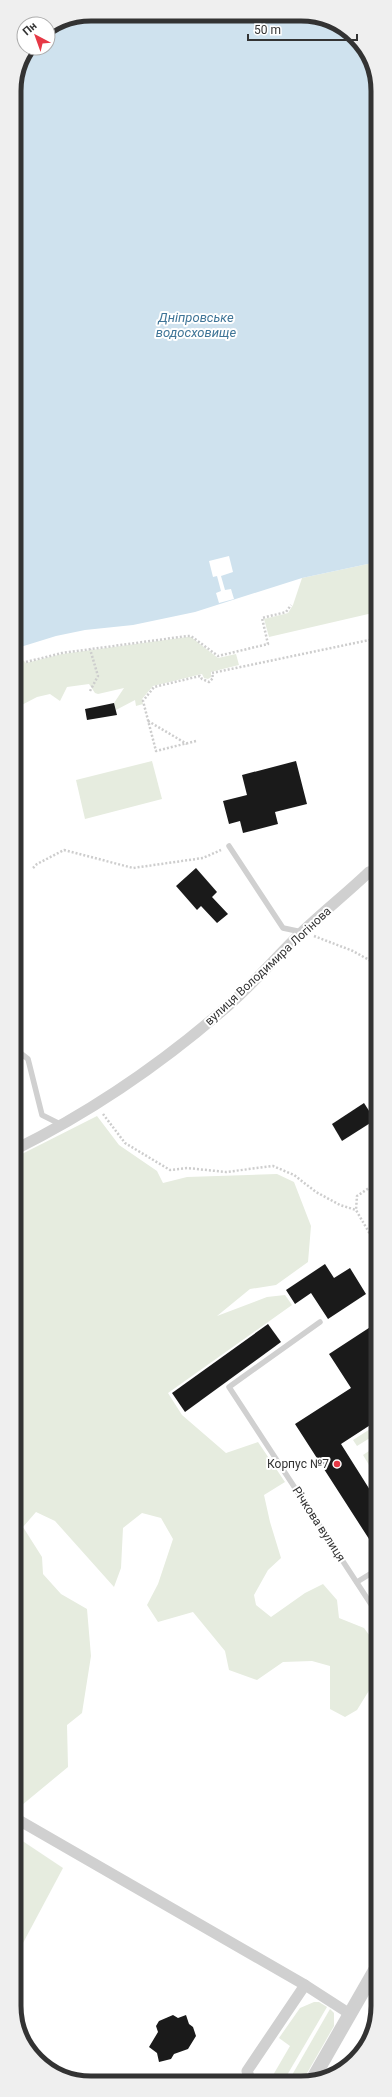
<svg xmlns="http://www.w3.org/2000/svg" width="392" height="2097" viewBox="0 0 392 2097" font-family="Roboto,sans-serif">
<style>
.green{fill:#e6ecdf}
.water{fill:#cfe2ee}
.pier{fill:#fff}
.building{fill:#1a1a1a}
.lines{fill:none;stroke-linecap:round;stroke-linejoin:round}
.path{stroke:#cdcdcd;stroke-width:2.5;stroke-dasharray:2 2;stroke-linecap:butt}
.service{stroke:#d0d0d0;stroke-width:5.5}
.minor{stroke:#d0d0d0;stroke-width:11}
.tertiary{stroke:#d0d0d0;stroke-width:14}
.poi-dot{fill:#e63946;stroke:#fff;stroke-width:1.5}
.labels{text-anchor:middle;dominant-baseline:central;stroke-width:4;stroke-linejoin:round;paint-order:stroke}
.street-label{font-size:12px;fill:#333;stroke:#fff}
.poi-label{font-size:12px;fill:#333;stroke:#fff;text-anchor:end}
.water-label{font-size:13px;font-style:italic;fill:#3f7597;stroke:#fff}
.rim{fill:none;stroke:#333;stroke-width:5}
</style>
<rect width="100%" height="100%" fill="#fff"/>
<g class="green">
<path d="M377 562V612L269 637 264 619 288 613 293 605 302 578Z"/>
<path d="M187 637H191L218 658 236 654 239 665 211 672V677L208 679 204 678 202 674 153 686 142 699 143 704 136 706 135 700 116 710 114 703 124 688 98 694 95 693 89 684 67 687 60 701 50 694 37 697 14 709V661L21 658 26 663 62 654Z"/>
<path d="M152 761 162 799 85 819 76 780Z"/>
<path d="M97 1116 119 1145 157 1171 163 1183 187 1177 277 1174 294 1182 311 1226 308 1262 276 1285 250 1289 217 1316 267 1297 285 1295 292 1305 168 1393 182 1415 226 1453 258 1442 285 1482 264 1495 270 1522 281 1558 268 1570 254 1595 256 1605 271 1617 305 1593 323 1584 337 1600 339 1618 364 1628 378 1647V1676L357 1710 345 1717 330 1709V1666L312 1661 283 1662 257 1680 229 1670 225 1651 193 1612 158 1622 147 1605 158 1584 173 1539 161 1518 142 1513 123 1528 121 1568 114 1587 55 1521 36 1512 23 1527 42 1557 43 1574 61 1594 87 1609 91 1656 82 1713 67 1725 68 1767 16 1810 15 1809 14 1158Z"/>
<path d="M378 1424V1433L357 1446 353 1440Z"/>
<path d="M378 1445V1459L369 1465 363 1455Z"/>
<path d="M15 1836 63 1868 15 1958Z"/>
<path d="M314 2002H319L327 2007 283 2082H269L290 2046 279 2038 300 2008Z"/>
<path d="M330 2009 334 2013V2026L302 2082H288Z"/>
</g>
<path class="water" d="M91 14 321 17 359 40 377 81V562L302 578 195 612 133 625 85 630 56 636 14 649V86L31 48H48V29L62 20Z"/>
<path class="pier" d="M229 556 233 572 221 576 225 590 231 589 234 599 219 603 216 593 221 591 217 576 213 577 209 561Z"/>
<g class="building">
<path d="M114 703 117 715 87 720 85 709Z"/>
<path d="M296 761 307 804 275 812 278 824 243 833 240 821 229 824 223 801 247 795 242 775Z"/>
<path d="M196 868 217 892 212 897 228 914 217 923 201 906 197 910 176 886Z"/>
<path d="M364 1103 375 1120 342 1141 332 1124Z"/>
<path d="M325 1264 334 1278 350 1268 366 1294 328 1319 311 1293 295 1304 286 1290Z"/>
<path d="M378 1322V1420L341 1444 370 1490 378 1485V1534L369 1539 295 1424 351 1388 329 1354Z"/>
<path d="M268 1324 281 1342 185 1412 172 1393Z"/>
<path d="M173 2015 178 2018 186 2015 189 2024 193 2027 196 2036 188 2049 174 2054 171 2059 159 2062 157 2053 149 2047 158 2032 156 2026 159 2021Z"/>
</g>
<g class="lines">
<g class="path">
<path d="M26 662 62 653 187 636H191L218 656 268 644 262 618 286 612 291 605"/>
<path d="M90 691 98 676 90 649"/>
<path d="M148 721 187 744"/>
<path d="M196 741 156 751 143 701 154 687 200 676 202 679 209 682 213 678 212 673 374 639"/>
<path d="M33 868 37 864 64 850 133 868 203 858 221 850"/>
<path d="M314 936 353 951 378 965"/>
<path d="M103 1114 125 1143 170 1170 187 1168 226 1172 273 1166 294 1175 316 1192 340 1205 356 1210"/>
<path d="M378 1182 357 1196 356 1210 378 1248"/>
</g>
<g class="service">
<path d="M373 619 378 618"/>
<path d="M229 846 283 928 302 932"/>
<path d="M14 1048 28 1059 42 1115 62 1125"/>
<path d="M320 1322 229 1387 378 1615"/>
<path d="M357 1582 378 1569"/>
</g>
<g class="minor">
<path d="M14 1150C95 1110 163 1063 230 1004 255 982 277 956 301 933 323 912 347 893 369 872L378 869"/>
<path d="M15 1818 305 1985 350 2014"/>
<path d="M251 2082 247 2071 305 1985"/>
</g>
<path class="tertiary" d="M311 2082 378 1965"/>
</g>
<circle class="poi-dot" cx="337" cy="1464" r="4"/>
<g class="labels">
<g class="street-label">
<text transform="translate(268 966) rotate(-43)">вулиця Володимира Логінова</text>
<text transform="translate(319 1524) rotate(57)">Річкова вулиця</text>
</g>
<g class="poi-label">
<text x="329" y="1464">Корпус №7</text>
</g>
<g class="water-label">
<text x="196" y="317">Дніпровське<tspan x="196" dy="15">водосховище</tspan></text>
</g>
</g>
<path d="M0 0H392V2097H0ZM91 21H301A70 70 0 0 1 371 91V2006A70 70 0 0 1 301 2076H91A70 70 0 0 1 21 2006V91A70 70 0 0 1 91 21Z" fill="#efefef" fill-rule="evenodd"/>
<path class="rim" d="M91 21H301A70 70 0 0 1 371 91V2006A70 70 0 0 1 301 2076H91A70 70 0 0 1 21 2006V91A70 70 0 0 1 91 21Z"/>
<g transform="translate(36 36) rotate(319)"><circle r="19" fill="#ffffff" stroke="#adadad"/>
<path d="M0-3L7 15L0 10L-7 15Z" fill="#e63946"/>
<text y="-6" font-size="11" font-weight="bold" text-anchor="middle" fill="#333333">Пн</text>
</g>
<path d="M248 34v6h109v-6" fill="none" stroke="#333333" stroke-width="2"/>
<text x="254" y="34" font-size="12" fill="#333333" stroke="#ffffff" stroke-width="3" paint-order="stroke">50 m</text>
</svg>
